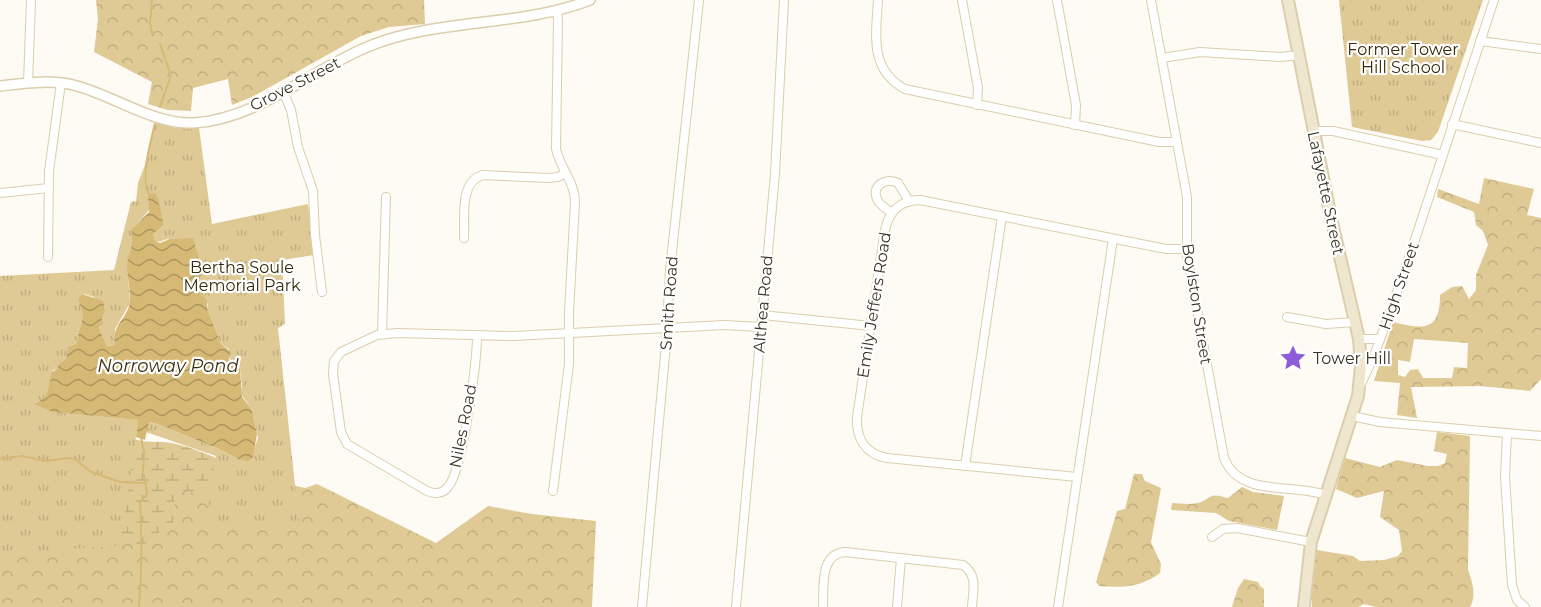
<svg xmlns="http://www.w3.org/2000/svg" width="1541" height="607" viewBox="0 0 1541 607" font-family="Montserrat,sans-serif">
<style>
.forest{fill:url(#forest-crowns);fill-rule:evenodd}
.wetland{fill:url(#wetland-marsh)}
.park{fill:url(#park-tufts);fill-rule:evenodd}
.water{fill:url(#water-waves)}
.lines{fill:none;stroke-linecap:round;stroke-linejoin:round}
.stream{stroke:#d5b974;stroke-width:2}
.minor-casing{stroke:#dcceab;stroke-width:10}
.tertiary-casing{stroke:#dcceab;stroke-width:12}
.secondary-casing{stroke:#dcceab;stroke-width:14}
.minor{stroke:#fff;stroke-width:8}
.tertiary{stroke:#fff;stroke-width:9}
.secondary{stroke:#efe6cf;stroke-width:10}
.labels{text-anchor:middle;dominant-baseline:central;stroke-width:4.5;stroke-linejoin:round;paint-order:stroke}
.park-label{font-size:16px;fill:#352a0a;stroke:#fff}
.street-label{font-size:16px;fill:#393426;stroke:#fff}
.poi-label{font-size:16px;fill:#393426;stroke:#fff;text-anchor:start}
.water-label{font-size:18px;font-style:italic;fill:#3d3112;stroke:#fff}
</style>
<defs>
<pattern id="forest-crowns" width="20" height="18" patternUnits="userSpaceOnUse" patternTransform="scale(1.5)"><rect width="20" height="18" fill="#dfca96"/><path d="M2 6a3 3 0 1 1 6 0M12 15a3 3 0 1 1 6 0" fill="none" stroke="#c0ae81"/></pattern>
<pattern id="wetland-marsh" width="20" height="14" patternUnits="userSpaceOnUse" patternTransform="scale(1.5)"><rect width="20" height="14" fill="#dfca96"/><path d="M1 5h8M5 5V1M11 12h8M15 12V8" fill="none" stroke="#c0ae81"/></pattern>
<pattern id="park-tufts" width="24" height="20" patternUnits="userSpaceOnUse" patternTransform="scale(1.5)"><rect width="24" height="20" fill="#dfca96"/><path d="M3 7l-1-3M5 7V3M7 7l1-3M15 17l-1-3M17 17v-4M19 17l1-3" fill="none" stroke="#c0ae81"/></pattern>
<pattern id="water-waves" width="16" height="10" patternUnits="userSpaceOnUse" patternTransform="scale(1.5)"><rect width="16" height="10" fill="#d5b974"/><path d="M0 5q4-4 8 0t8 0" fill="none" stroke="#ae975f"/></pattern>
</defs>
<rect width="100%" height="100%" fill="#fefbf4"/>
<g class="forest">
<path d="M96 0H424L425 24 389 27 361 36 252 97 232 105 228 79 193 88 191 111 168 110 148 104 152 82 94 52 98 19Z"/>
<path d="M1484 178 1534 189 1527 215 1541 218V379L1530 391 1480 386 1411 387 1417 418 1397 415 1400 383 1374 381 1393 322C1422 329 1440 333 1440 295L1452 287 1462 286 1469 299 1476 290V275L1488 245 1483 231 1476 225 1474 212 1437 197 1438 189 1479 204ZM1414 339 1468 343 1467 368 1454 367 1452 378H1423L1418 369 1410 370 1405 377 1398 375V360L1410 362Z"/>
<path d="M18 423 305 488 317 484 436 543 488 506 532 514 596 521 592 607H0V480Z"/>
<path d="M1437 432 1470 436 1468 569C1472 582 1477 595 1470 607H1376L1364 604 1358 607H1312V579L1317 550 1353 556 1360 561 1384 560 1398 556 1402 551 1399 530 1380 517 1384 491 1357 498 1336 489 1345 458 1380 467 1397 460 1428 466H1438L1445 463 1447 454 1434 451Z"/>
<path d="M1134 474H1142L1145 481 1161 488 1151 542 1161 564 1160 573C1141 587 1123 588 1099 586L1096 582 1117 511 1125 509Z"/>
<path d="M1242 487 1253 492 1284 496 1277 530 1229 521 1216 513 1171 510 1172 503C1180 503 1189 505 1197 503 1212 500 1206 491 1228 498Z"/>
<path d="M1244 579 1258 582 1260 586 1264 589V607H1232L1238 588Z"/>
</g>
<path class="wetland" d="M132 438C145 444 157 440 171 443 188 446 206 454 222 460L219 494 199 495 180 489C169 496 178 510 174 520 170 529 162 530 155 535 151 537 148 541 144 545L113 541Z"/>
<g class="park">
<path d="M1339 0H1483L1438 132 1431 140 1422 141 1352 127Z"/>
<path d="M154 122 176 128H199L212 224 308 204 314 255 282 260 285 324 278 328 300 531 206 523 216 456 137 429 120 546 0 553V276L114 270 131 202 136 201 138 183 145 165ZM148 200 160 204V213L153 234 155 241C162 243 163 239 170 239 180 238 187 240 196 245L201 274 198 284 200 292 208 304 207 308 221 344 229 349 231 363 240 369 242 384 241 394 252 410 258 438 254 449 238 459 217 448 157 424 139 420 65 413 35 403 41 402 50 389 53 370 57 369 59 363 66 359 70 346 77 343C78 322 88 324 78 300L84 294 94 297 105 311 99 328 107 346 115 345V329L130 303 127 264 133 247 136 225 150 209Z"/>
</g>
<path class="water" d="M155 193C159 197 163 219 163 225L153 234 155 241 160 243 170 239 193 238C196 244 202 269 201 275 198 289 197 290 207 300V308L221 344 231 352 229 360 240 369 242 397 252 410 257 434 253 457 249 461 238 459 217 448 157 424 149 422 145 440 136 437 138 420 53 412 34 404C50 398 48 387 52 372L57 369 59 363 66 359 68 347 77 343C78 322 88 324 78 300L82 294 103 301 105 311 99 328 107 346 115 345C112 325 124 322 129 306 132 297 127 277 127 267 127 252 135 251 131 230L149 212 148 197 151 194Z"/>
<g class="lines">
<g class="stream">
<path d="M152 34 150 22 152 0"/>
<path d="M160 44 171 75 160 107"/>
<path d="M151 197C139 183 150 143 155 125"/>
<path d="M0 459 22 456 45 461 69 458 75 459 91 472 120 482 146 483"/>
<path d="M139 607C142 572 142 536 140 502L146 496 147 492 143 471 144 452 141 437"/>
</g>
<g class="minor-casing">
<g id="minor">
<path d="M878 0C876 34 869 70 905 89L1159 142H1177"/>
<path d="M962 0 978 88 977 105"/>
<path d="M1057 0 1076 105 1075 125"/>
<path d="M1151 0 1187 197V255L1224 458C1240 498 1292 483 1326 495"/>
<path d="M1480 41 1541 49"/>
<path d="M1162 58 1200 52 1280 57 1299 55"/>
<path d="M28 83 31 0"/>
<path d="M283 91 291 110 298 147 313 191 315 235 322 292"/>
<path d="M1452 124 1541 143"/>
<path d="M1313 131H1333L1443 155"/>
<path d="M0 193 49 188"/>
<path d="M892 213C887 209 879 205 877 199 871 185 887 177 898 183L909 201"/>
<path d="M464 238C465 218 459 181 483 175L548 178 558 177 566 173"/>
<path d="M48 257 49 171 61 83"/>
<path d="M762 315 871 326"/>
<path d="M1287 317 1326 324 1355 322"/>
<path d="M382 334 386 197"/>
<path d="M477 335C477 361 463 470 448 487 443 494 434 494 427 491L347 444 341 432 333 374 334 361 341 352 377 335 397 333 514 336 724 325 761 327"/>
<path d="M1359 339H1380"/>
<path d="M1361 384 1374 356 1405 270 1494 0"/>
<path d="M1352 416 1380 422 1541 436"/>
<path d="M1507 433 1505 477 1512 585 1517 600 1525 607"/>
<path d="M965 466 1002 216"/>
<path d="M1077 477 887 458C865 454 856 438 857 417L885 230C889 211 901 200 920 200L1166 249H1187"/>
<path d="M553 491 569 364V313L575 202C575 182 560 168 556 149L558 21 557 10"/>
<path d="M1212 537 1223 529 1237 528 1311 542"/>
<path d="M642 607 666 344 670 270 699 0"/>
<path d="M736 607 775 174 784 0"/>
<path d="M823 607C824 588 819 554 845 552L963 565C978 575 973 591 972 607"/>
<path d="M897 607 901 558"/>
<path d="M1058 607 1113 239"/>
</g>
</g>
<g class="tertiary-casing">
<path id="tertiary" d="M0 86C26 83 51 79 77 86 114 96 155 125 194 123 259 119 313 68 372 45 441 18 521 27 590 0"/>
</g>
<g class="secondary-casing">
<path id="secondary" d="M1288 0 1331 218 1359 339 1361 366 1358 396 1311 542 1304 607"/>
</g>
<use href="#minor" class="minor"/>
<use href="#tertiary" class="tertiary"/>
<use href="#secondary" class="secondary"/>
</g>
<defs>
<g id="sight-bare" transform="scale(2.07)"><path d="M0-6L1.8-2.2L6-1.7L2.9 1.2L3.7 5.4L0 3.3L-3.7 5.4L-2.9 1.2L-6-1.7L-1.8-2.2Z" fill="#8e5ed8" stroke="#fff" stroke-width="2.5" paint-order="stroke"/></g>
</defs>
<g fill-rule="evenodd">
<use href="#sight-bare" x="1293" y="358"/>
</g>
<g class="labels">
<g class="park-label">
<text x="1403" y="49">Former Tower<tspan x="1403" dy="18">Hill School</tspan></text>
<text x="242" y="267">Bertha Soule<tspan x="242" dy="18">Memorial Park</tspan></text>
</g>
<g class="street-label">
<text transform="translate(295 84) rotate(-27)">Grove Street</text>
<text transform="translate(1326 193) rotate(78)">Lafayette Street</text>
<text transform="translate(1399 286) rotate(-71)">High Street</text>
<text transform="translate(669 303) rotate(-86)">Smith Road</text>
<text transform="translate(763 304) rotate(-85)">Althea Road</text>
<text transform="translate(1197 304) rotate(81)">Boylston Street</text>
<text transform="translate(874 305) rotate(-81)">Emily Jeffers Road</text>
<text transform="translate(463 426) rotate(-79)">Niles Road</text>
</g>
<g class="poi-label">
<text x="1313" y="358">Tower Hill</text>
</g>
<g class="water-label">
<text x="168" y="366">Norroway Pond</text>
</g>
</g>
</svg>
